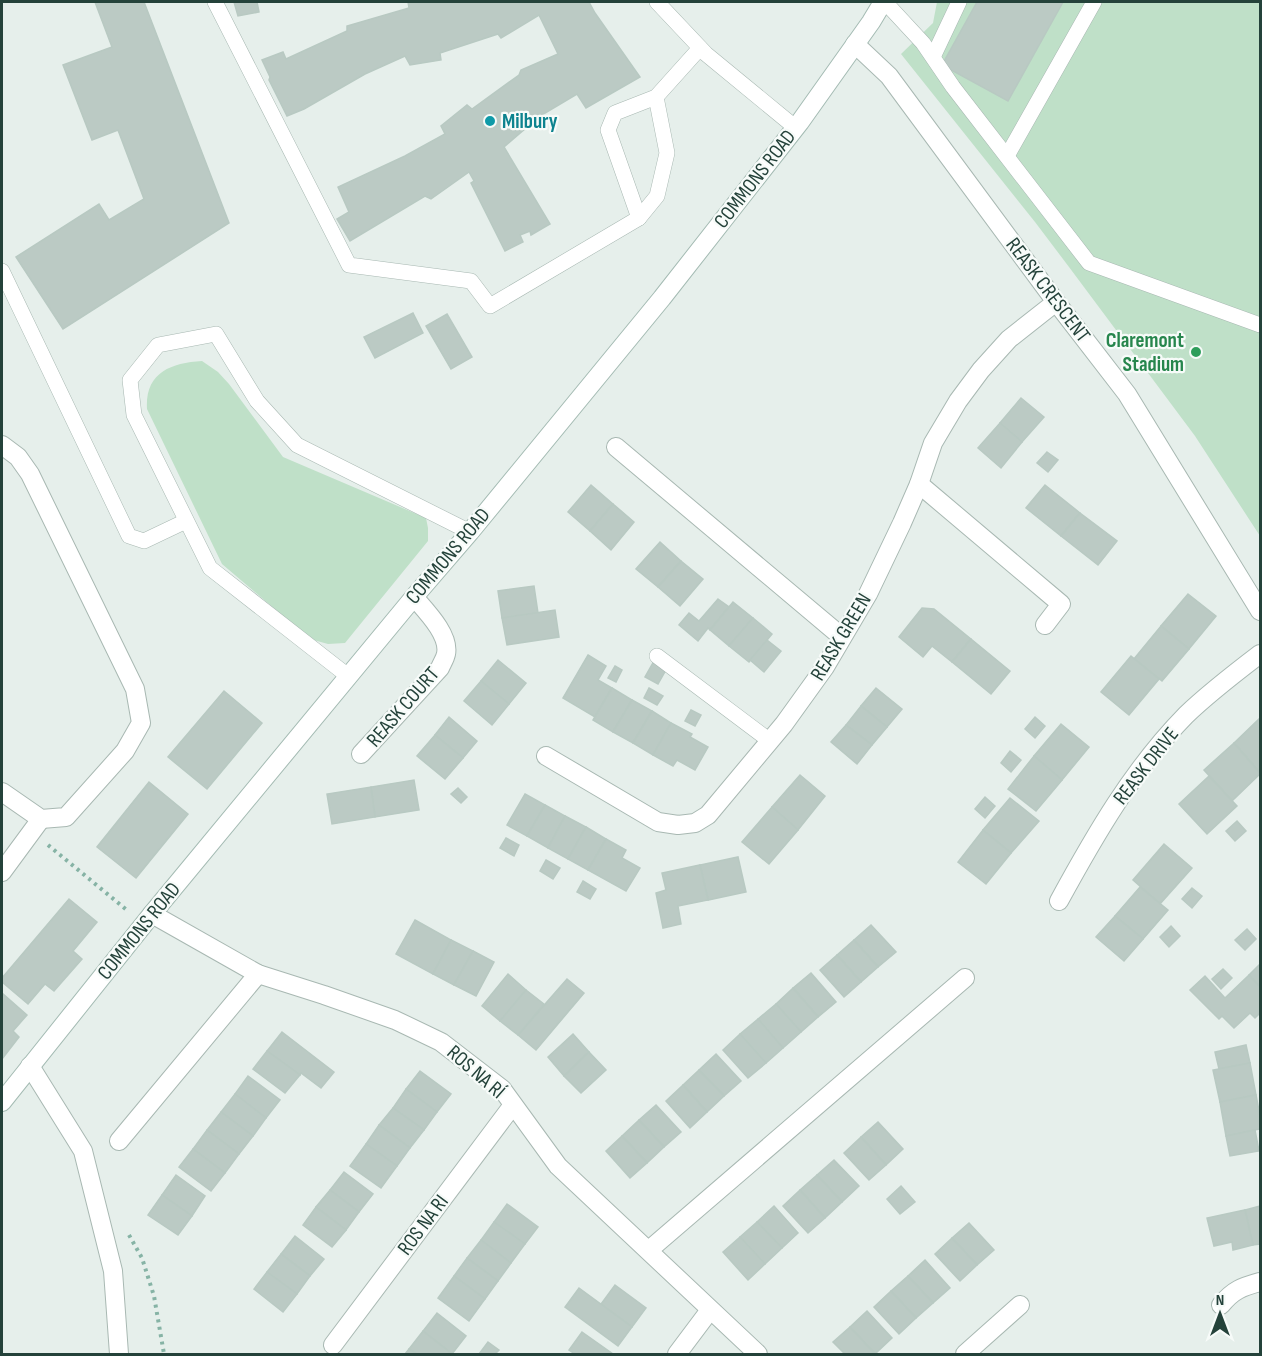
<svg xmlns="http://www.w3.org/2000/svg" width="1262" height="1356" viewBox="0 0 1262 1356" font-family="'Sofia Sans Condensed',sans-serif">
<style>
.green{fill:#bfe0c8}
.building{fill:#bbcac4;stroke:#b8c9c2;stroke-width:1.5}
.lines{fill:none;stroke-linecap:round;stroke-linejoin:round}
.lane-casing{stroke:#a8b8b2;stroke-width:16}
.street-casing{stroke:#a8b8b2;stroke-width:20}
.secondary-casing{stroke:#a4bbb3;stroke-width:20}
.path{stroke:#86b3a5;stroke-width:4;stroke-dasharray:3 4.5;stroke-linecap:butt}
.lane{stroke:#fff;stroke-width:15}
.street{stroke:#fff;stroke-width:18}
.secondary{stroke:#fff;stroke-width:18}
.culture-dot{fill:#0f9aa8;stroke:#f7fbf9;stroke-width:2}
.leisure-dot{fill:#2e9e5b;stroke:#f7fbf9;stroke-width:2}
.labels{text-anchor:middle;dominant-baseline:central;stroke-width:4.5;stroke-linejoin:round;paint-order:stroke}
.culture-label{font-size:21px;font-weight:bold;fill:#0d838f;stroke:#f7fbf9;text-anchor:start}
.street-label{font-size:21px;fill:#24423a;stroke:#f7fbf9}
.leisure-label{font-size:21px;font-weight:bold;fill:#27864d;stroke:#f7fbf9;text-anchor:end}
</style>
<rect width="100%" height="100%" fill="#e6efeb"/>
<g class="green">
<path d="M937 2H1260V536L1195 436 1069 267 1035 222 901 54 933 23Z"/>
<path d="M202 361 218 372 229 384 283 457 426 518 428 528V541L345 643 328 644 310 639 222 564 147 409C145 373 170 363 202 361Z"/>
</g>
<g class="building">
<path d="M95 2H144L229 223 63 329 16 257 99 204 109 220 144 199 118 130 92 140 63 65 112 47Z"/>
<path d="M234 2H257L259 12 238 16Z"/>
<path d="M408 2H589L595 13 640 77 586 108 577 94 540 116 504 147 550 224 531 235 530 231 520 235 523 242 505 251 471 183 474 181 469 172 431 199 425 196 350 241 337 219 349 212 338 187 405 156 445 134 441 126 467 105 472 109 519 75 521 70 558 54 539 15 501 38 498 34 440 53 441 60 410 65 405 56 365 74 304 109 287 116 269 80 270 77 262 60 283 52 286 59 347 31V26L409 8Z"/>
<path d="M977 2H1063L1008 101 942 65Z"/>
<path d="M413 313 423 333 375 358 364 337Z"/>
<path d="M447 314 472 357 451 369 426 326Z"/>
<path d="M1021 398 1044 417 1022 442 1000 423Z"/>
<path d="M1000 423 1022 442 1001 468 978 448Z"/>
<path d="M1047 452 1058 460 1048 472 1037 463Z"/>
<path d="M591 485 613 504 590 531 568 512Z"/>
<path d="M1045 485 1080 513 1061 536 1026 508Z"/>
<path d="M613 504 634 522 611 550 590 531Z"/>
<path d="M1080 513 1117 541 1098 565 1061 536Z"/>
<path d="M660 542 681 561 658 587 636 569Z"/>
<path d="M681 561 703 579 680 606 658 587Z"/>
<path d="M534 586 538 613 502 618 498 591Z"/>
<path d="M1188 594 1216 616 1189 649 1161 626Z"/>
<path d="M718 599 729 607 710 630 708 628 698 641 679 625 689 613 699 621Z"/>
<path d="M733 602 753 618 729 646 710 630Z"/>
<path d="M922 608 934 609 971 639 952 662 932 646 923 657 899 637Z"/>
<path d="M555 610 559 637 507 645 502 618Z"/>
<path d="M753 618 772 634 749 662 729 646Z"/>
<path d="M1161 626 1189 649 1162 681 1134 659Z"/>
<path d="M971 639 1010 671 991 694 952 662Z"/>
<path d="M767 640 781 651 764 672 750 660Z"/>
<path d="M588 655 606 666 598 680 612 688 595 717 563 698Z"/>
<path d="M1131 656 1159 679 1129 715 1101 692Z"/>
<path d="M498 660 526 683 509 704 481 681Z"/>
<path d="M654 661 667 668 658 684 645 677Z"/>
<path d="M615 666 622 670 616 682 608 678Z"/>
<path d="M481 681 509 704 492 725 464 701Z"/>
<path d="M612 688 632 700 613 732 593 720Z"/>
<path d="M649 688 663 696 657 705 644 698Z"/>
<path d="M876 688 902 709 887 727 861 706Z"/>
<path d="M224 691 262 723 207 789 168 757Z"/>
<path d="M632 700 652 711 633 743 613 732Z"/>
<path d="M861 706 887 727 872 745 846 725Z"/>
<path d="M691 710 701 715 695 726 685 721Z"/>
<path d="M652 711 671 723 653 755 633 743Z"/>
<path d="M449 717 477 741 463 758 435 735Z"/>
<path d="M1035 717 1045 726 1035 738 1025 729Z"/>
<path d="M1260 718V773L1234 743Z"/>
<path d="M671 723 692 734 690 737 708 747 695 770 677 760 673 766 653 755Z"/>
<path d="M1061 724 1089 747 1062 780 1034 756Z"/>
<path d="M846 725 872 745 857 764 831 742Z"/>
<path d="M435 735 463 758 445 779 417 756Z"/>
<path d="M1234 743 1260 773V774L1232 801 1204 770Z"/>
<path d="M1010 751 1021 760 1011 772 1001 763Z"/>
<path d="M1034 756 1062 780 1036 811 1008 789Z"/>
<path d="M800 775 825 796 798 830 772 807Z"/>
<path d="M1209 776 1237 806 1207 834 1179 804Z"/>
<path d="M414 780 419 810 375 817 371 787Z"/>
<path d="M149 782 188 814 136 878 97 847Z"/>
<path d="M371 787 375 817 332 824 327 794Z"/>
<path d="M458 788 467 797 461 803 451 794Z"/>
<path d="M525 794 545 805 527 836 507 825Z"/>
<path d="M985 797 995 806 985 818 975 809Z"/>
<path d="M1010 798 1039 821 1011 853 983 830Z"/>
<path d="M545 805 565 816 548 848 527 836Z"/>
<path d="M772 807 798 830 769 864 742 842Z"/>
<path d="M565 816 586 827 568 859 548 848Z"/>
<path d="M1237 821 1246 831 1235 841 1226 831Z"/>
<path d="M586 827 606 839 588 870 568 859Z"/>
<path d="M983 830 1011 853 986 884 958 862Z"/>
<path d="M506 838 519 845 514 856 500 848Z"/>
<path d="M606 839 626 850 622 858 640 868 626 891 588 870Z"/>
<path d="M1164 844 1192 868 1160 904 1133 880Z"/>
<path d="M738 857 746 892 708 900 700 865Z"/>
<path d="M546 860 560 868 553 879 540 871Z"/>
<path d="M700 865 708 900 678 906 681 924 663 928 656 893 666 890 662 873Z"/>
<path d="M583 881 596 889 590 899 577 892Z"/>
<path d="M1140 887 1168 910 1143 939 1115 916Z"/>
<path d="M1192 888 1202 896 1192 908 1182 899Z"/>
<path d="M69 899 97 922 73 951 82 959 54 991 45 984 28 1004 2 982V978Z"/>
<path d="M1115 916 1143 939 1124 961 1096 937Z"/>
<path d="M415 920 451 940 433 974 396 954Z"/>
<path d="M871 925 896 952 878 967 854 940Z"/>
<path d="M1171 926 1180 936 1169 947 1160 937Z"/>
<path d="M1247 929 1256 939 1245 950 1235 940Z"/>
<path d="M451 940 473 951 454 985 433 974Z"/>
<path d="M854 940 878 967 861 982 837 955Z"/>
<path d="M473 951 494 962 476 996 454 985Z"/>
<path d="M837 955 861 982 844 997 820 970Z"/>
<path d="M1260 964V987L1249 975Z"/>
<path d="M1223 969 1232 978 1221 989 1212 979Z"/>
<path d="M811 973 836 1002 818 1017 793 988Z"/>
<path d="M508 974 526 990 500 1021 482 1006Z"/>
<path d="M1249 975 1260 987V1013L1255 1018 1250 1013 1234 1028 1222 1016 1219 1019 1190 990 1205 976 1225 998Z"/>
<path d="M567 979 584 993 536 1050 518 1035Z"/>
<path d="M793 988 818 1017 801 1032 776 1004Z"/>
<path d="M526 990 544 1004 518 1035 500 1021Z"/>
<path d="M2 993 27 1015 13 1031 19 1037 2 1059Z"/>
<path d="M776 1004 801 1032 783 1048 758 1019Z"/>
<path d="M758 1019 783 1048 766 1063 740 1034Z"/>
<path d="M282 1032 334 1072 321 1088 301 1073 300 1075 267 1051Z"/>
<path d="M573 1034 589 1052 564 1076 548 1057Z"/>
<path d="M740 1034 766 1063 748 1078 723 1050Z"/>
<path d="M1246 1045 1250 1063 1219 1069 1215 1052Z"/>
<path d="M267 1051 300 1075 285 1093 253 1069Z"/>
<path d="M589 1052 606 1070 581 1093 564 1076Z"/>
<path d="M716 1054 741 1081 724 1096 699 1070Z"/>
<path d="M1250 1063 1256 1095 1220 1102 1213 1070Z"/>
<path d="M699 1070 724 1096 707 1112 683 1085Z"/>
<path d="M420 1071 451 1094 437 1112 406 1089Z"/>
<path d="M248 1076 280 1100 266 1118 235 1094Z"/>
<path d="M683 1085 707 1112 690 1128 666 1101Z"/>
<path d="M406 1089 437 1112 424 1130 393 1108Z"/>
<path d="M235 1094 266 1118 253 1136 221 1112Z"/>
<path d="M1256 1095 1260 1116V1129L1226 1136 1220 1102Z"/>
<path d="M656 1105 681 1132 664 1147 639 1120Z"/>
<path d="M393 1108 424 1130 410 1148 379 1125Z"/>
<path d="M221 1112 253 1136 239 1154 207 1130Z"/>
<path d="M639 1120 664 1147 647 1163 622 1136Z"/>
<path d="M878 1122 903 1149 886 1165 861 1137Z"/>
<path d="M379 1125 410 1148 397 1166 366 1144Z"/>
<path d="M207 1130 239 1154 225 1173 193 1149Z"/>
<path d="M1255 1130 1259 1151 1230 1156 1226 1136Z"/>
<path d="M622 1136 647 1163 630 1178 606 1151Z"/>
<path d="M861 1137 886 1165 869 1180 844 1153Z"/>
<path d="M366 1144 397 1166 381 1188 350 1166Z"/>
<path d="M193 1149 225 1173 211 1191 179 1167Z"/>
<path d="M834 1160 859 1186 842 1202 817 1175Z"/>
<path d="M344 1172 373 1194 359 1212 330 1190Z"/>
<path d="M176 1175 205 1196 192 1216 162 1195Z"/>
<path d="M817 1175 842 1202 825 1218 800 1190Z"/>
<path d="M901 1186 915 1202 900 1214 887 1199Z"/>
<path d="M330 1190 359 1212 346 1230 316 1207Z"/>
<path d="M800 1190 825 1218 808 1233 783 1206Z"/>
<path d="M162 1195 192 1216 178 1235 148 1215Z"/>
<path d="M507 1204 538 1227 525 1244 494 1222Z"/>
<path d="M774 1206 798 1233 782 1248 757 1222Z"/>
<path d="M1260 1206V1244L1253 1245 1245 1210Z"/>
<path d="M316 1207 346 1230 332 1247 303 1225Z"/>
<path d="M1245 1210 1253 1245 1233 1250 1232 1242 1214 1246 1207 1218Z"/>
<path d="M494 1222 525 1244 511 1263 481 1240Z"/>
<path d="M757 1222 782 1248 765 1264 740 1237Z"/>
<path d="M969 1223 994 1250 977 1265 952 1238Z"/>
<path d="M295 1236 324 1259 310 1276 281 1254Z"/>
<path d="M740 1237 765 1264 748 1280 723 1252Z"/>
<path d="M952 1238 977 1265 960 1281 935 1254Z"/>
<path d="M481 1240 511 1263 498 1281 467 1258Z"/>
<path d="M281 1254 310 1276 297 1294 267 1272Z"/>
<path d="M467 1258 498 1281 485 1299 454 1276Z"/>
<path d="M925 1260 950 1288 933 1303 908 1276Z"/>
<path d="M267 1272 297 1294 283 1312 254 1289Z"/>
<path d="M454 1276 485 1299 469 1321 438 1298Z"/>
<path d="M908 1276 933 1303 916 1318 891 1291Z"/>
<path d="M615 1285 646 1308 632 1327 601 1304Z"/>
<path d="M579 1288 632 1327 618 1346 565 1307Z"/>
<path d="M891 1291 916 1318 899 1334 874 1307Z"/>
<path d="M867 1311 892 1338 875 1354 850 1327Z"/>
<path d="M437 1313 466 1336 452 1354 423 1331Z"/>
<path d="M850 1327 875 1354H845L833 1342Z"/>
<path d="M423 1331 452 1354H417L409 1349Z"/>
<path d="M582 1332 613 1354H575L569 1350Z"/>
<path d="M488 1342 499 1350 495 1354H479Z"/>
<path d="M409 1349 417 1354H405Z"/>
</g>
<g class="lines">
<g class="lane-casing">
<g id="lane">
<path d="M215 2 349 265 471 281 490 306 639 218 608 130 615 113 656 97 700 48"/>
<path d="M657 2 706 54 796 128"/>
<path d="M885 2 923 43 953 87 1089 263 1260 325"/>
<path d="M933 57 959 2"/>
<path d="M1007 156 1094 2"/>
<path d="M639 218 657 196 667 153 656 97"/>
<path d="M2 271 129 536 144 541 186 521"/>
<path d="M657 656 770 741"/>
<path d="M348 676 210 568 134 415 130 380 158 345 216 334 257 401 297 445 470 532"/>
</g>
</g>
<g class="street-casing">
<g id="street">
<path d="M855 44 889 76 1056 302 1127 394 1260 611"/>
<path d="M2 445 18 457 30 474 135 689 141 723 125 751 66 817 41 819 2 792"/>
<path d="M616 447 842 637"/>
<path d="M919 484 1061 604 1045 625"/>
<path d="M361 754 440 668C442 663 445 659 446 654 450 635 426 611 414 597"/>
<path d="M546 756 658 822 678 825 695 823 708 815 784 724 825 667 868 594 902 523 919 484 933 443 958 401 981 370 1009 339 1056 302"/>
<path d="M2 872 41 819"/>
<path d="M1059 901C1095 835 1133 769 1186 715 1209 693 1235 673 1260 654"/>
<path d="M152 914 258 974 324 995 395 1020 441 1042 502 1089 558 1166 758 1354"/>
<path d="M30 1066 83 1151 113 1271 119 1354"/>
<path d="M119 1141 258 974"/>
<path d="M649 1250 965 978"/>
<path d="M1221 1305C1233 1290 1242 1287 1260 1282"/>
<path d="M333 1345 513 1105"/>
<path d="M677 1354 710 1310"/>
<path d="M965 1354 1020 1305"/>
</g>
</g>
<g class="secondary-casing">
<path id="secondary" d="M2 1102 152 914 414 597 470 532 662 298 800 122 871 22 883 2"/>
</g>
<g class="path">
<path d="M48 845 128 911"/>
<path d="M129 1235 142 1258 154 1296 164 1354"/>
</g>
<use href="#lane" class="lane"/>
<use href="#street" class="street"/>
<use href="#secondary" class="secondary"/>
</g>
<circle class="culture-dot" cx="490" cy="121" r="6"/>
<circle class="leisure-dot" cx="1196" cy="352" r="6"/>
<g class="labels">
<g class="culture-label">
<text x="502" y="121">Milbury</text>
</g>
<g class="street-label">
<text transform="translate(755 179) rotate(-52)">COMMONS ROAD</text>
<text transform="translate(1048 290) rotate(53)">REASK CRESCENT</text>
<text transform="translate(448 556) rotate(-50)">COMMONS ROAD</text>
<text transform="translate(841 637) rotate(-59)">REASK GREEN</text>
<text transform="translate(403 707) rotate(-49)">REASK COURT</text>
<text transform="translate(1146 766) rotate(-52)">REASK DRIVE</text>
<text transform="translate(139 931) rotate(-51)">COMMONS ROAD</text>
<text transform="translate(476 1072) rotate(41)">ROS NA RÍ</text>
<text transform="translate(423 1225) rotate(-53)">ROS NA RI</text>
</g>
<g class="leisure-label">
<text x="1184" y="340">Claremont<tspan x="1184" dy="24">Stadium</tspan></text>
</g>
</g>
<rect width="1262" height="1356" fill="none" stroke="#24423a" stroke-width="6"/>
<g transform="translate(1220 1314)" stroke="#f7fbf9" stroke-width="4.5" paint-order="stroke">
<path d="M0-4.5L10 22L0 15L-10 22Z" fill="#24423a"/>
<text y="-9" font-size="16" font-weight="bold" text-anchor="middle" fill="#24423a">N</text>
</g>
</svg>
